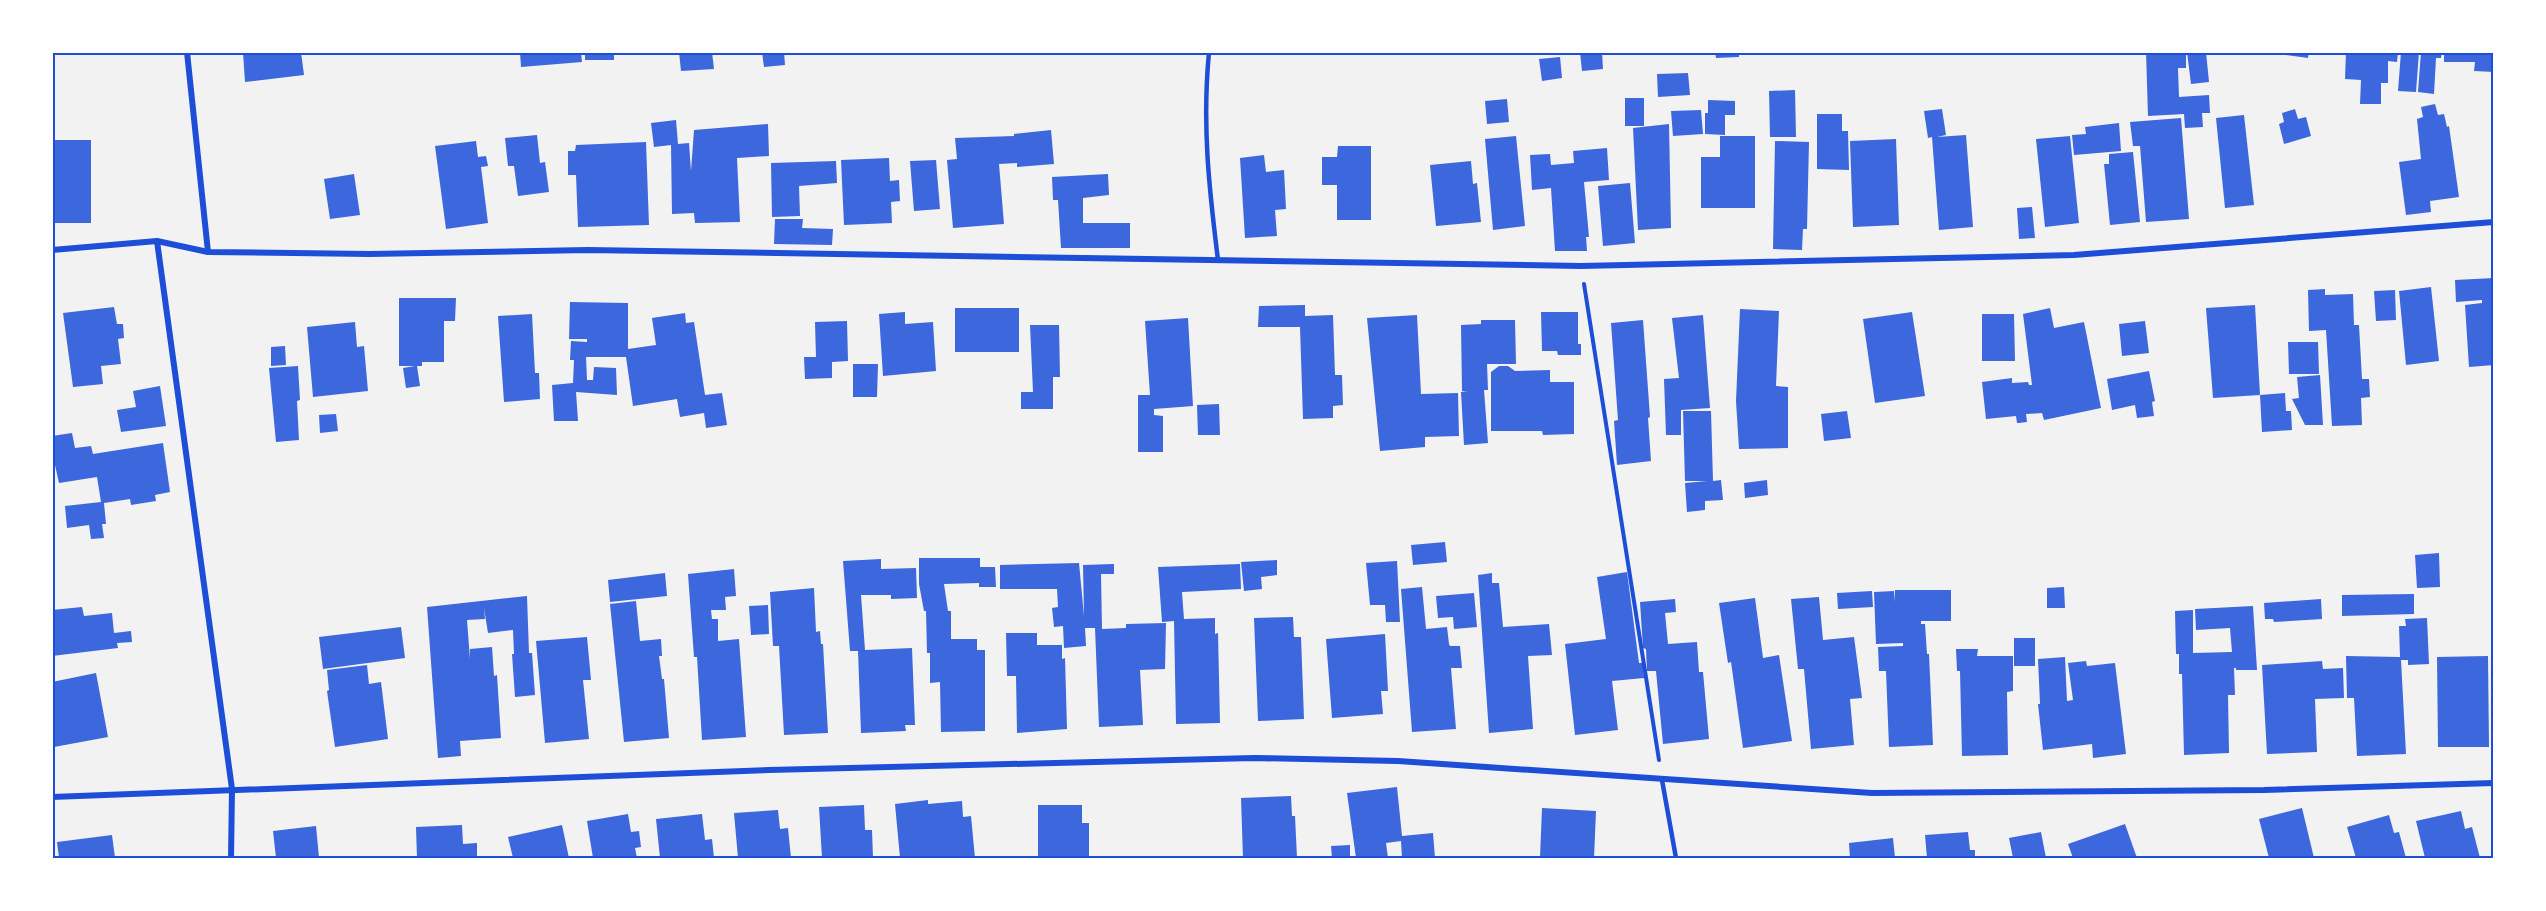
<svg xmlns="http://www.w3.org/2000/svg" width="2546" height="911" viewBox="0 0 2546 911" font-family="Spectral,serif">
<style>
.building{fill:#3d67dc}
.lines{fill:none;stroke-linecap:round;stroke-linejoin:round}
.path{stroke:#1d4ed8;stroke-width:4}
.service{stroke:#1d4ed8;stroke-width:4.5}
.minor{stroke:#1d4ed8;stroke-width:6}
.neatline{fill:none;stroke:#1d4ed8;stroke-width:2}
</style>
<rect width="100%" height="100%" fill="#f2f2f2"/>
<g class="building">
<path d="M243 52H301L304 75 245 82Z"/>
<path d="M520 52H581L582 62 521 67Z"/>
<rect x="585" y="52" width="29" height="8"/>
<path d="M679 52H712L714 69 681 71Z"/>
<path d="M762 52H784L785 65 764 67Z"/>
<path d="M1580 52H1602L1603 69 1582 71Z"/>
<path d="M1715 52H1739V57L1716 58Z"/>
<path d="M2146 52H2186V68H2178L2179 97 2209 95 2210 113H2202L2203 127 2185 128 2184 114 2148 116Z"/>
<path d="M2187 52H2206L2209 82 2191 84Z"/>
<path d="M2286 52H2309L2308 58 2286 55Z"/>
<path d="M2346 52H2398L2397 62 2388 61V83H2381V104H2360L2361 80 2345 79Z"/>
<path d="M2401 52H2419L2416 92 2398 91Z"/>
<path d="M2421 52H2442L2441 58H2436L2434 94 2418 92Z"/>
<path d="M2444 52H2494V72L2474 71 2475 62H2444Z"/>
<path d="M1560 57 1562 78 1542 81 1539 59Z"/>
<path d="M1688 73 1690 95 1658 97 1657 74Z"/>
<path d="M1795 90 1796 137H1770L1769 91Z"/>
<rect x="1625" y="98" width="19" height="28"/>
<path d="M1507 99 1509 122 1487 124 1485 101Z"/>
<path d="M1708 100 1735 101V115H1725V135L1705 134V113H1708Z"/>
<path d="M2435 104 2438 115 2444 114 2447 127 2449 126 2459 197 2430 201 2431 212 2406 215 2399 162 2421 159 2417 119 2423 117 2421 107Z"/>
<path d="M1942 109 1946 135 1937 137 1966 135 1973 227 1939 230 1932 137 1928 138 1924 111Z"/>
<path d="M2295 109 2298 119 2306 117 2311 136 2284 144 2279 124 2284 122 2282 113Z"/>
<path d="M1701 110 1703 134 1673 136 1671 111Z"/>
<path d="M1817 114H1842V131H1848L1849 170 1817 169Z"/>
<path d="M2244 115 2254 205 2225 208 2216 118Z"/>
<path d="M2181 118 2189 219 2146 222 2140 146H2133L2130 122Z"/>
<path d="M676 120 678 144 689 143 691 171 694 130 768 124 769 156 737 158 740 222 695 223 694 213 672 214 671 145 654 147 651 123Z"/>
<path d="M2119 123 2121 151 2074 155 2072 135 2086 134 2085 127Z"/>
<path d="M1669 124 1671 228 1638 230 1633 128Z"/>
<path d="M1051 130 1054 164 1017 167V163L999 164 1004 224 953 228 947 160 957 159 955 138 1014 136V134Z"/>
<path d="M537 135 540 163 545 162 549 192 518 196 514 166H508L505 138Z"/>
<path d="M1516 136 1525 226 1493 230 1485 139Z"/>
<path d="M1720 136H1755V208H1701V157H1720Z"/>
<path d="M2070 136 2079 223 2045 227 2036 139Z"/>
<path d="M1896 139 1899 225 1853 227 1850 141Z"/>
<rect x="52" y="140" width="39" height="83"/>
<path d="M476 141 478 157 486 156 488 166 481 167 488 223 446 229 435 146Z"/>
<path d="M1775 141 1809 142 1807 229H1803L1802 250 1773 249Z"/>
<path d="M646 142 649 225 578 227 576 175H568V151H575L576 145Z"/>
<path d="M1338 146H1371V220H1337V185H1322V157H1337Z"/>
<path d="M1607 148 1609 180 1584 182 1589 237H1586L1587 251H1555L1551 188 1532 190 1530 155 1550 154 1551 165 1574 163 1573 151Z"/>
<path d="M2133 152 2140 222 2110 225 2104 164H2109V154Z"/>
<path d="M1264 155 1266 172 1284 170 1286 209 1275 210 1277 236 1245 238 1240 158Z"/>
<path d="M889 158 890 181 899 180 900 201 891 202 892 223 844 225 841 160Z"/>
<path d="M936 160 940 209 914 211 910 161Z"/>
<path d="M836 161 837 183 799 186 800 216 772 217 771 163Z"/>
<path d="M1471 161 1473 184 1477 183 1481 222 1436 226 1430 165Z"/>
<path d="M354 174 360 215 330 219 324 179Z"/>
<path d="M1108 174 1109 195 1083 198V223H1130V248H1061L1058 200H1053L1052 177Z"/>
<path d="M1630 183 1635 243 1603 246 1598 186Z"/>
<path d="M2032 207 2035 238 2019 239 2017 208Z"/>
<path d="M775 219H803L802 228 833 229 832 245 774 244Z"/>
<path d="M2494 278V365L2469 367 2465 305 2482 303V300L2456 302 2455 280Z"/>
<path d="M2431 287 2439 361 2406 365 2399 291Z"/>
<path d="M2325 289V295L2353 294 2354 325H2359L2362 379H2369L2370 397 2361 398 2362 425 2332 426 2326 330 2309 331 2308 290Z"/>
<path d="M2395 290 2396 320 2376 321 2374 291Z"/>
<path d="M399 298H456L455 321H444V362H422V366H417L420 386 406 388 403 368 415 366H399Z"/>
<path d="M570 302 628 303V349L656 345 652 318 685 313 686 323 694 322 705 395 722 393 727 425 706 428 704 413 680 417 677 399 633 406 626 357H586L587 380H593L594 367 616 368 617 395 576 392 578 421H554L552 385 573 383 574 360H570L571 341 587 342V339H569Z"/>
<path d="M1305 305V316L1333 315 1335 375H1342L1343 405 1333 406V418L1303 419 1300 327H1258L1259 306Z"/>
<path d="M2255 305 2260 395 2213 398 2206 308Z"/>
<path d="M114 307 117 324H123L124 338 118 339 121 364 101 366 103 384 73 387 63 313Z"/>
<rect x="955" y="308" width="64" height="44"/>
<path d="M2050 308 2054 328 2084 322 2101 408 2044 420 2042 413 2026 414 2027 422 2019 423H2017L2016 416 1986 419 1982 382 2012 378V383L2028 382 2029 385H2032L2023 314Z"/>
<path d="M1740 309 1779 311 1776 386 1788 387V448L1739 449 1736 401Z"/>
<path d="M905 312V324L933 322 936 371 883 376 879 314Z"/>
<path d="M1541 312H1578V344H1581V355H1558L1557 351H1542Z"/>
<path d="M1912 312 1925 396 1875 403 1863 319Z"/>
<path d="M532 314 535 373H539L540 399 504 402 498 316Z"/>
<path d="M1982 314H2014L2015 361H1982Z"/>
<path d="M1417 315 1421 394 1458 393 1459 436 1425 437V447L1380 451 1367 318Z"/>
<path d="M1703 315 1710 408 1681 410V435H1666L1664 379 1679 378 1672 318Z"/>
<path d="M1188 318 1193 406 1154 409V415L1163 416V452H1138V395H1150L1145 321Z"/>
<path d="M1481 320H1515L1516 364H1487L1488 390H1484L1488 443 1464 445 1461 392 1467 391H1462L1461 325 1481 324Z"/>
<path d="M1643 320 1650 417 1648 418 1651 461 1617 465 1614 421 1618 420 1611 323Z"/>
<path d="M847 321 848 361 832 362V378L805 379 804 357H816L815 322Z"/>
<path d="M2145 321 2149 353 2122 356 2119 324Z"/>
<path d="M355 322 357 347 364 346 368 391 313 397 307 327Z"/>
<path d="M1030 325H1059L1060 377H1053V409H1021V392H1033Z"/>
<path d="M2288 342H2318L2319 374H2289Z"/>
<path d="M285 346 286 365 271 366V347Z"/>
<path d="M853 364H878L877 397H853Z"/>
<path d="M298 366 300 400 297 401 299 440 276 442 269 368Z"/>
<path d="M1499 366H1508L1515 371 1550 370V382H1574V434L1543 435 1542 431H1491V372Z"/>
<path d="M2149 371 2155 401 2152 402 2154 416 2137 418 2135 405 2112 410 2107 379Z"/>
<path d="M2320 375 2323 425H2305L2292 399 2299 398 2297 377Z"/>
<path d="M160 386 166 426 121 432 117 410 136 407 133 391Z"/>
<path d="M2285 393 2286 411H2291L2292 430 2262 432 2260 395Z"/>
<path d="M1219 404 1220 435H1198L1197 405Z"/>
<path d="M1683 411H1711L1713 481 1721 480 1723 500 1705 501V510L1687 512 1685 483 1707 481H1685Z"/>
<path d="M1847 411 1851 438 1824 441 1821 414Z"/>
<path d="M336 414 338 431 320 433 319 415Z"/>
<path d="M72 433 75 448 91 446 93 454 163 443 170 492 155 495 156 501 131 505 130 499 104 503 106 524H102L104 538 91 539 89 525 67 528 65 506 101 502 97 477 59 483 52 452V436Z"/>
<path d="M1767 480 1768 495 1745 498 1744 483Z"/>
<path d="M1445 542 1447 562 1413 565 1411 545Z"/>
<path d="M2439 553 2440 587 2417 588 2415 555Z"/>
<path d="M919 558H980V567H995L996 587H979V583L944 584 948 611H951V639H977V650H985V731L941 732 940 682 930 683V653H927L926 611H924L919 584Z"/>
<path d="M881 559V569L916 568 917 598 891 599V595H861L865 650 912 648 915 725H905L906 731 861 733 858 651H850L843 561Z"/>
<path d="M1277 560V575L1261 577 1262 589 1244 591 1241 562Z"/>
<path d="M1397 561 1400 622H1386L1385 605H1370L1366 563Z"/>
<path d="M1079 563 1084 616 1083 565 1114 564V574H1101L1102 629 1126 628V624L1166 623 1165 669 1140 670 1143 725 1099 727 1095 628H1085L1086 646 1064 648 1063 626 1054 627 1052 608 1058 607 1057 589H1000V565Z"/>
<path d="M1240 564 1241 589 1182 592 1184 619 1215 618V634L1218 633 1220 723 1176 724 1174 621 1162 622 1158 567Z"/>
<path d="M734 569 736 596 725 597 726 610H711L712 619H718V641L739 639 746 737 702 740 697 657H694L688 574Z"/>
<path d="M1627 572 1639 663H1643L1644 678 1612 681 1618 730 1575 735 1565 644 1606 639 1597 577Z"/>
<path d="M665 573 667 596 610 602 608 580Z"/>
<path d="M1492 573V583H1499L1503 627 1549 624 1552 655 1528 656 1533 729 1489 733 1478 575Z"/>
<path d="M1422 587 1426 629 1447 627 1449 644 1450 646H1460L1462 668H1451L1456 729 1412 732 1401 589Z"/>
<path d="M2064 587 2065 608H2047V588Z"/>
<path d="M814 588 816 632 820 631 821 644H823L828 733 784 735 779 646H773L770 592Z"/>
<path d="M1895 590H1951V621H1921V624H1925L1927 654H1929L1933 745 1889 747 1886 671H1879L1878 647 1903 646V643L1876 644 1874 592 1894 591 1895 602Z"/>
<path d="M1872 591 1873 607 1838 609 1837 593Z"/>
<path d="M1474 593 1477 627 1454 629 1453 617 1438 618 1436 596Z"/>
<path d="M2414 594V614L2342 616V595Z"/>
<path d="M527 596 529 653H532L535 695 515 697 512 654H514L513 630 488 633 484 608 485 619 467 620 470 659V649L492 647 494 676 497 675 501 738 460 741 461 756 438 758 427 607Z"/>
<path d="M1819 597 1823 640 1854 637 1862 698 1850 699 1854 745 1811 749 1804 669H1798L1791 599Z"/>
<path d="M1755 598 1763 658 1779 655 1792 741 1743 748 1731 662 1728 663 1719 603Z"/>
<path d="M1675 599 1676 612 1665 613 1668 644 1697 642 1699 672H1703L1709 739 1663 744 1656 671H1647L1646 649 1643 648 1640 602Z"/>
<path d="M2321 599 2322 619 2274 622 2273 619H2265L2264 603Z"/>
<path d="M636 601 640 641 661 639 662 656H659L662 679H664L669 738 624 742 610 604Z"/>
<path d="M768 605 769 634 751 635 749 606Z"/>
<path d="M2253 606 2257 670H2236V668H2234L2235 695H2228L2229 753 2184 755 2182 674H2179V654H2176L2175 611 2193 610V653L2232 652 2230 628 2196 630 2195 609Z"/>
<path d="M82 607 84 616 112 613 114 633 131 631 132 642 117 643 118 648 52 656V610Z"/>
<path d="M1293 617 1294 637H1301L1304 719 1258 721 1254 618Z"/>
<path d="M2427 618 2429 664 2408 665V660H2401L2406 754 2357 756 2354 698H2347L2346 656 2400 657 2399 626H2406L2405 619Z"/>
<path d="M401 627 405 658 323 669 319 637Z"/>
<path d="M1006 633H1037V645H1062V659L1065 658 1067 729 1017 733 1016 676H1007Z"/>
<path d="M1385 634 1388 691H1381L1383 714 1332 718 1326 639Z"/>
<path d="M587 637 591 680H583L589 739 545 743 536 641Z"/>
<rect x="2014" y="638" width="21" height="28"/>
<path d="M1956 649H1978L1977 656H2013V691L2007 692 2008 755 1962 756 1960 671H1957Z"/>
<path d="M2488 656 2489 747H2438L2437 657Z"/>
<path d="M2065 657 2067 701 2073 700 2068 663 2086 661 2087 666 2115 663 2126 754 2093 758 2092 744 2043 750 2038 704H2040L2038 659Z"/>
<path d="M2322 661 2323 669 2343 668 2344 698 2315 699 2317 752 2267 754 2262 665Z"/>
<path d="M367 665 369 684 381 682 388 739 335 747 327 691 329 690 327 670Z"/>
<path d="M96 673 108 737 54 747 52 682Z"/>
<path d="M1397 787 1402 836 1433 833 1435 858H1402L1401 841 1386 843 1388 858H1356L1347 793Z"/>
<path d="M1291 796 1292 816H1295L1297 858H1243L1241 798Z"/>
<path d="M928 800V804L962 801 963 817 971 816 975 858H900L895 804Z"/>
<path d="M864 805 865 830H872L873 858H822L819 807Z"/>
<path d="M1038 805H1082V823H1089V858H1038Z"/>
<path d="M1542 808 1596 811 1594 858H1540Z"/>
<path d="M2302 808 2314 858H2269L2259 819Z"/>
<path d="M778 810 780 829 788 828 791 858H738L734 813Z"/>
<path d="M2461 811 2465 829 2472 827 2480 858H2425L2416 821Z"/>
<path d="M628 814 631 832 639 831 641 847 635 848 637 858H593L587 821Z"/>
<path d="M702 814 705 840 712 839 714 858H660L656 819Z"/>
<path d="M2389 815 2394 833 2399 832 2406 858H2356L2347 827Z"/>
<path d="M2125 824 2137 858H2073L2068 844Z"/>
<path d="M462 825 463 844 477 843V858H417L416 827Z"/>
<path d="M562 825 569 858H513L508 837Z"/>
<path d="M316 826 319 858H276L273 831Z"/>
<path d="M1968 832 1970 850H1975V858H1927L1925 835Z"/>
<path d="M2041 832 2046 858H2013L2009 838Z"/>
<path d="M112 835 115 858H59L57 842Z"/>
<path d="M1893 838 1895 858H1850L1849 843Z"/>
<path d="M1350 845V858H1332L1331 846Z"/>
</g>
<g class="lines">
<path class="path" d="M1584 284 1659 760"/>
<g class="service">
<path d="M1209 52C1202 125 1209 188 1218 260"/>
<path d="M1662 780 1676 858"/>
</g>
<g class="minor">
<path d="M187 52 208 252"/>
<path d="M157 241 232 789 231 858"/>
<path d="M52 250 157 241 208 252 370 254 588 250 1581 266 2074 255 2494 222"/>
<path d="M52 797 769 770 1254 758 1398 761 1872 793 2264 790 2494 783"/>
</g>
</g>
<rect width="2546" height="911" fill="none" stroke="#ffffff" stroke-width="108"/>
<rect x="54" y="54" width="2438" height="803" class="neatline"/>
</svg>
